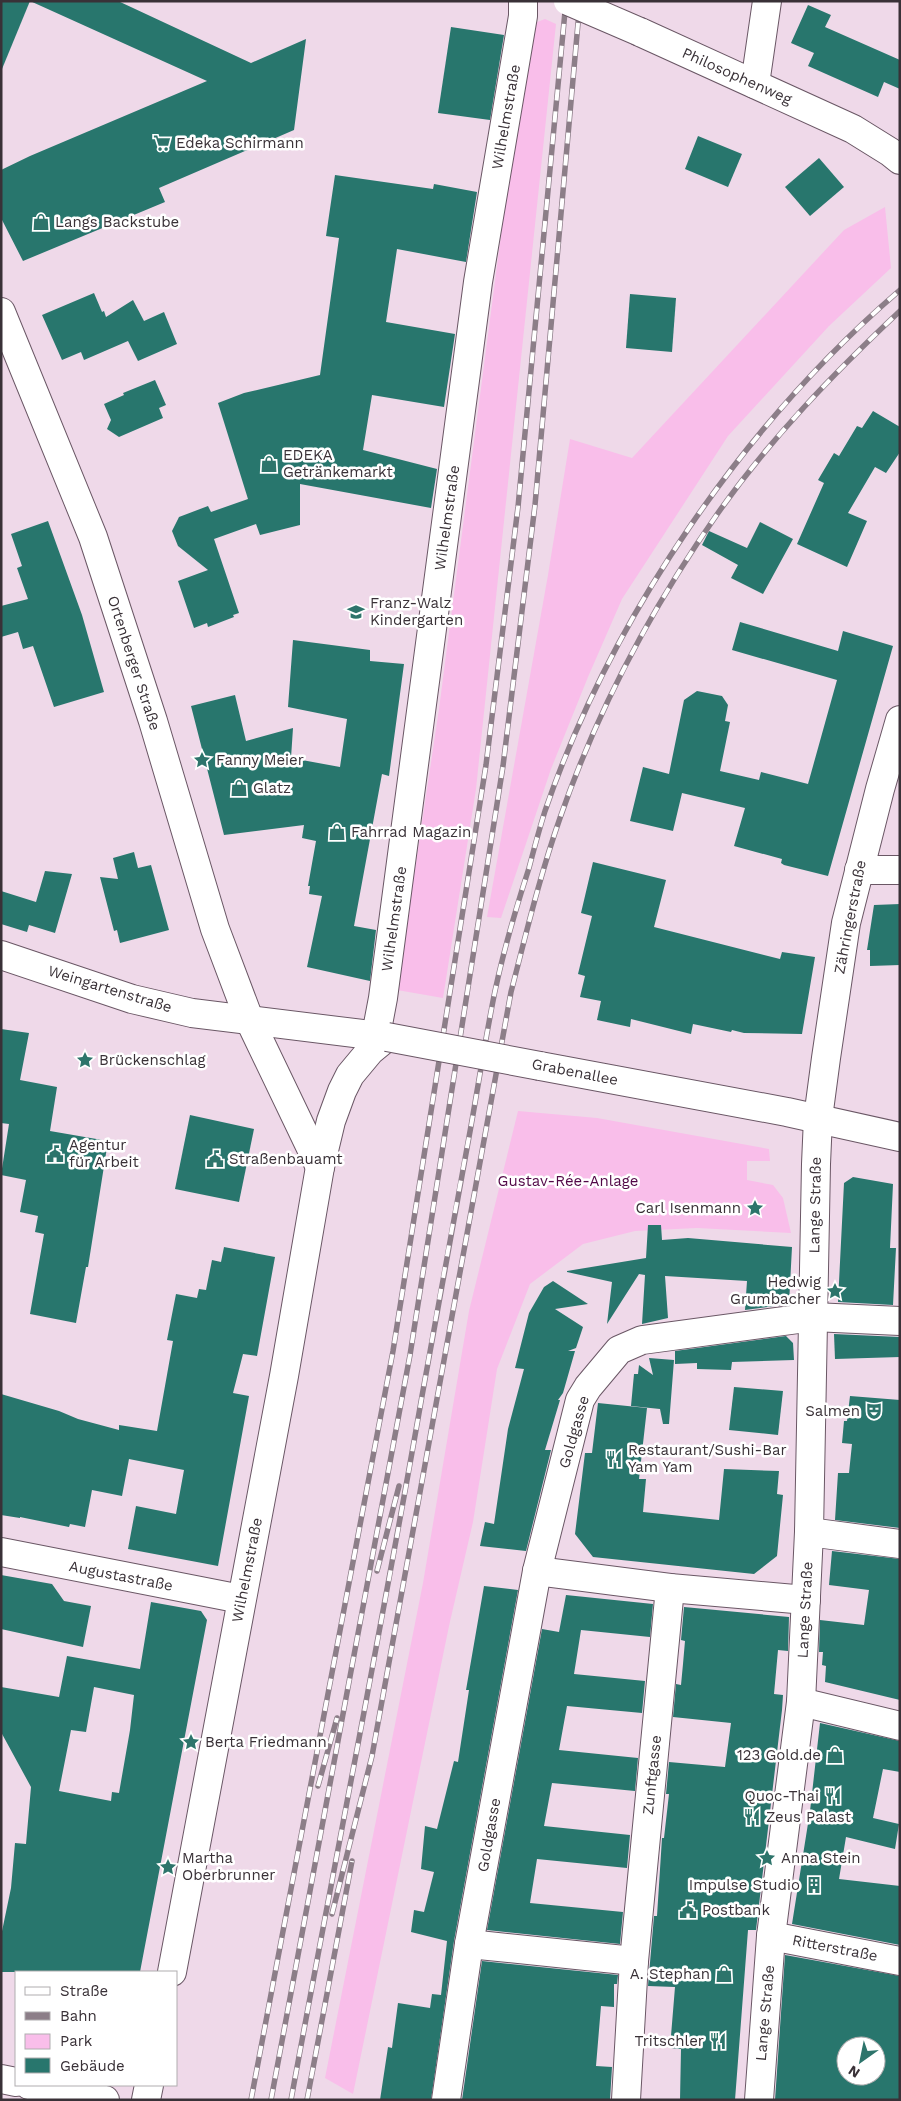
<svg xmlns="http://www.w3.org/2000/svg" width="901" height="2101" viewBox="0 0 901 2101" font-family="'Work Sans',sans-serif">
<style>
.green{fill:#f9beea}
.building{fill:#28766d;fill-rule:evenodd}
.lines{fill:none;stroke-linecap:round;stroke-linejoin:round}
.street-casing{stroke:#6a5765;stroke-width:30}
.secondary-casing{stroke:#6a5765;stroke-width:30}
.street{stroke:#fff;stroke-width:28}
.secondary{stroke:#fff;stroke-width:28}
.rail-casing{stroke:#8c7e88;stroke-width:5.5}
.rail{stroke:#fff;stroke-width:4;stroke-dasharray:11;stroke-linecap:butt}
.street-bridge-casing{stroke:#6a5765;stroke-width:30;stroke-linecap:butt}
.secondary-bridge-casing{stroke:#6a5765;stroke-width:30;stroke-linecap:butt}
.street-bridge{stroke:#fff;stroke-width:28}
.secondary-bridge{stroke:#fff;stroke-width:28}
.labels{text-anchor:middle;dominant-baseline:central;stroke-width:5;stroke-linejoin:round;paint-order:stroke}
.street-label{font-size:15px;fill:#393137;stroke:#fff}
.poi-label{font-size:15px;fill:#393137;stroke:#fff;text-anchor:start}
.park-label{font-size:15px;fill:#520847;stroke:#fff}
</style>
<rect width="100%" height="100%" fill="#efd9e9"/>
<g class="green">
<path d="M545 19 556 24 476 789 443 998 397 990 439 709 528 29 537 22Z"/>
<path d="M885 207 891 268 829 326 728 436 622 599 588 677 551 769 501 918 487 917 548 575 570 439 632 458 844 230Z"/>
<path d="M518 1111 597 1118 769 1149 770 1161H747V1180L773 1185 783 1198 791 1233 697 1228 635 1231 583 1244 530 1284 497 1369 473 1522 449 1626 353 2094 325 2078 423 1583 469 1311Z"/>
</g>
<g class="building">
<path d="M1 1H30L2 69H1Z"/>
<path d="M30 1H118L251 63 306 39 294 130 159 188 165 202 23 261 1 218V170L30 156 207 81Z"/>
<path d="M808 5 831 15 825 27 900 60V89L884 82 878 97 808 66 814 53 791 43Z"/>
<path d="M451 27 504 35 490 120 438 113Z"/>
<path d="M698 136 742 154 728 187 685 169Z"/>
<path d="M819 158 844 187 810 216 785 187Z"/>
<path d="M335 175 433 189 434 184 477 192 466 262 397 249 386 322 455 334 444 407 372 395 363 450 437 469 431 508 300 484V525L260 535 256 524 214 539 239 613 233 615 234 617 208 627 207 623 194 628 178 581 208 570 178 546 172 531 179 517 208 506 211 512 248 499 218 403 244 393 320 375 339 238 326 236Z"/>
<path d="M94 293 102 312 104 311 106 317 133 300 144 321 164 312 177 344 138 361 128 341 84 360 81 352 62 360 42 315Z"/>
<path d="M630 294 676 298 672 352 626 348Z"/>
<path d="M155 380 166 405 159 408 163 418 119 437 107 429 111 420 104 404 124 395 123 393Z"/>
<path d="M873 411 900 427V452L886 473 875 467 848 513 867 521 847 567 797 544 824 483 818 480 834 453 839 456 857 426 862 428Z"/>
<path d="M48 521 82 615 104 692 54 707 33 646 23 649 18 632 1 637V606L28 599 17 568 22 566 11 534Z"/>
<path d="M760 522 793 539 763 594 731 578 738 565 702 545 709 531 747 548Z"/>
<path d="M740 622 838 651 843 631 893 646 828 876 784 865 781 863 782 859 734 846 745 808 682 793 673 831 630 821 643 767 669 774 684 700 697 691 722 696 728 705 725 721 730 722 720 771 759 780 761 772 808 784 837 680 732 650Z"/>
<path d="M293 640 370 650V661L404 664 389 776 382 774 354 926 376 930 370 981 307 967 322 896 309 894 310 886H308L316 841 302 838 304 825 224 835 191 706 235 695 246 741 293 728 291 758 340 767 347 719 288 707Z"/>
<path d="M134 852 138 868 151 865 169 930 120 943 117 930 114 931 100 877 118 879 113 858Z"/>
<path d="M593 862 666 880 654 927 780 959 782 952 815 957 802 1034 744 1033 732 1030 731 1032 693 1024 691 1034 631 1019 630 1027 597 1020 601 1001 580 997 585 976 578 974 592 916 581 913Z"/>
<path d="M45 871 72 874 55 933 29 925 27 932 1 924V891L36 902Z"/>
<path d="M900 904V965L870 966V950H867L874 905Z"/>
<path d="M1 1029 29 1033 20 1080 57 1087 50 1131 108 1141 88 1267H86L76 1323 30 1314 44 1234 35 1232 38 1216 20 1212 26 1180 1 1175 9 1124 1 1123Z"/>
<path d="M190 1115 254 1129 239 1202 175 1189Z"/>
<path d="M853 1177 893 1184 890 1248H896L893 1305 838 1302 844 1183Z"/>
<path d="M648 1225H661L662 1240 688 1238 792 1247 789 1304 745 1310 747 1281 665 1276 668 1318 642 1324 645 1275 639 1274 607 1324 612 1282 567 1272V1271L646 1258Z"/>
<path d="M224 1247 275 1257 257 1356 243 1354 233 1393 249 1396 218 1566 128 1549 136 1506 176 1514 184 1470 129 1459 122 1496 92 1490 85 1527 70 1524 69 1527 20 1517V1518L1 1515V1394L59 1411 78 1419 119 1430V1425L157 1431 173 1341 167 1340 176 1294 197 1298 199 1289 206 1290 212 1260 221 1262Z"/>
<path d="M553 1281 588 1304 555 1309 583 1327 576 1348 568 1351H575L563 1393 558 1400H560L545 1450H551L526 1551 480 1546 485 1522 494 1524 508 1429 524 1369 515 1368 529 1313 544 1287Z"/>
<path d="M834 1334 900 1337V1357L835 1359Z"/>
<path d="M786 1336 793 1343 794 1360 732 1362 731 1370 697 1369V1363L675 1364V1351Z"/>
<path d="M649 1358 674 1360 669 1424H663L660 1409 631 1406 634 1374H638L639 1365 653 1375Z"/>
<path d="M734 1387 783 1391 778 1435 729 1430Z"/>
<path d="M850 1396 900 1400V1528L835 1520 838 1473H849L852 1444 842 1443 844 1421H847Z"/>
<path d="M598 1403 647 1408 639 1479H646L643 1512 719 1520 724 1469 779 1471 777 1494 783 1495 777 1556 754 1574 593 1557 575 1534 585 1453H592Z"/>
<path d="M832 1551 900 1559V1700L825 1682 826 1666 822 1665 823 1652H819L820 1620 864 1625 869 1590 829 1585Z"/>
<path d="M1 1575 52 1584 64 1601 91 1606 83 1647 1 1629Z"/>
<path d="M484 1586 518 1590 454 1941 431 2100H380L388 2047 392 2048 398 2003 430 2008 432 1994 441 1995 447 1941 411 1932 414 1910 424 1912 434 1872 421 1869 425 1826 437 1829 454 1761 458 1762 469 1690H466Z"/>
<path d="M566 1595 653 1604 650 1637 581 1630 574 1674 645 1681 642 1713 567 1706 559 1750 638 1758 635 1791 552 1783 544 1826 630 1835 627 1868 537 1859 530 1903 623 1912 620 1944 487 1930 542 1629 559 1632Z"/>
<path d="M151 1602 201 1611 207 1620 140 1972H1V1936L11 1888 15 1843 26 1844 31 1787 1 1732V1687L59 1697 67 1656 140 1669ZM94 1687 134 1695 130 1730 119 1793 112 1792 111 1801 59 1791 71 1730 86 1732Z"/>
<path d="M684 1607 789 1617 788 1651 778 1650 774 1694 783 1695 782 1710 756 1930H748L735 2100H680L681 2049 670 2048 675 1987 648 1986 654 1916H657L662 1838H664L669 1794H666L669 1762 725 1767 731 1723 673 1717 676 1684 681 1685 683 1664 685 1641 681 1640Z"/>
<path d="M820 1723 900 1741V1772L883 1769 873 1818 899 1824 895 1849 846 1837 839 1879 900 1886V1945L792 1924 810 1811Z"/>
<path d="M785 1955 900 1976V2100H775ZM846 2046H876V2076H846Z"/>
<path d="M482 1961 618 1975 617 1984H614V2007L601 2006 596 2066 612 2067 610 2100H462Z"/>
</g>
<g class="lines">
<g class="street-casing">
<g id="street">
<path d="M640 32 853 129 890 152 900 160"/>
<path d="M755 84 767 1"/>
<path d="M859 870H900"/>
<path d="M376 1035 383 998 478 282 523 16V1"/>
<path d="M809 1532 900 1544"/>
<path d="M1 1552 241 1599"/>
<path d="M537 1571 670 1588 806 1600"/>
<path d="M801 1702 900 1726"/>
<path d="M771 1936 900 1961"/>
<path d="M469 1944 634 1961"/>
<path d="M1 2079 16 2082"/>
<path d="M29 2085 105 2100"/>
<path d="M446 2100 469 1944 537 1571 580 1400 588 1387 619 1350 642 1340 813 1317 900 1321"/>
<path d="M626 2100 634 1961 670 1588"/>
<path d="M759 2100 771 1936 801 1702 809 1532 816 1164 818 1118 826 1058 846 923 880 789 900 720"/>
</g>
</g>
<g class="secondary-casing">
<g id="secondary">
<path d="M1 312 93 537 153 721 215 929 249 1019 320 1167"/>
<path d="M1 955 132 999 192 1013 387 1037"/>
<path d="M540 1066 787 1112 900 1137"/>
<path d="M172 1972 284 1376 320 1167 331 1121 342 1091 350 1075 370 1051 387 1037"/>
<path d="M146 2100 149 2085"/>
</g>
</g>
<use href="#street" class="street"/>
<use href="#secondary" class="secondary"/>
<g class="rail-casing">
<g id="rail">
<path d="M377 1571 399 1486"/>
<path d="M318 1786 337 1718"/>
<path d="M332 1914 372 1756 511 992C526 934 540 875 560 818 597 711 652 607 718 513 770 439 834 373 900 311"/>
<path d="M251 2100 393 1351 486 765 518 507 566 1"/>
<path d="M271 2100 410 1355 503 766 535 505 580 1"/>
<path d="M291 2100C334 1865 381 1631 422 1396 438 1306 454 1216 471 1126 479 1081 486 1035 495 991 504 949 516 908 529 868 534 849 539 830 545 811 612 616 744 424 900 290"/>
<path d="M307 2100 352 1861"/>
</g>
</g>
<use href="#rail" class="rail"/>
<g class="street-bridge-casing">
<path id="street-bridge" d="M568 1 640 32"/>
</g>
<g class="secondary-bridge-casing">
<path id="secondary-bridge" d="M387 1037 540 1066"/>
</g>
<use href="#street-bridge" class="street-bridge"/>
<use href="#secondary-bridge" class="secondary-bridge"/>
</g>
<defs>
<g id="supermarket-bare" transform="scale(1.35)"><path d="M-6-5.5h2.5l.6 2H6L4.5 2H-2.5L-4.4-4H-6ZM-1.5 3.2a1.3 1.3 0 1 0 .1 0ZM3 3.2a1.3 1.3 0 1 0 .1 0Z" fill="#2d746b" stroke="#fff" stroke-width="2.5" paint-order="stroke"/></g>
<g id="shop-bare" transform="scale(1.35)"><path d="M-5-2.5h2.3a2.7 3.5 0 0 1 5.4 0H5L5.5 6h-11ZM-1.5-2.5h3a1.5 2.3 0 0 0-3 0Z" fill="#2d746b" stroke="#fff" stroke-width="2.5" paint-order="stroke"/></g>
<g id="school-bare" transform="scale(1.35)"><path d="M0-5L7-2L0 1L-7-2ZM-4 1L0 2.5L4 1V4Q0 6-4 4Z" fill="#2d746b" stroke="#fff" stroke-width="2.5" paint-order="stroke"/></g>
<g id="sight-bare" transform="scale(1.35)"><path d="M0-6L1.8-2.2L6-1.7L2.9 1.2L3.7 5.4L0 3.3L-3.7 5.4L-2.9 1.2L-6-1.7L-1.8-2.2Z" fill="#2d746b" stroke="#fff" stroke-width="2.5" paint-order="stroke"/></g>
<g id="civic-bare" transform="scale(1.35)"><path d="M-.6-6.5H3V-4.5H.6V-3L4-1V1h2V6H-6V1h2V-1L-.6-3ZM-1.2 2.5V6h2.4V2.5Z" fill="#2d746b" stroke="#fff" stroke-width="2.5" paint-order="stroke"/></g>
<g id="theatre-bare" transform="scale(1.35)"><path d="M-5-5.5Q0-4 5-5.5V0Q5 5 0 6Q-5 5-5 0ZM-3.3-2.5H-1v1.5H-3.3ZM1-2.5H3.3v1.5H1ZM-2.8 1Q0 5.5 2.8 1Z" fill="#2d746b" stroke="#fff" stroke-width="2.5" paint-order="stroke"/></g>
<g id="restaurant-bare" transform="scale(1.35)"><path d="M-5-6h1v4h1v-4h1v4h1v-4h1v5L-1.5 .5V6h-2V.5L-5-1ZM5-6V6H3V1.5H1.5Q1.5-4 5-6Z" fill="#2d746b" stroke="#fff" stroke-width="2.5" paint-order="stroke"/></g>
<g id="building-bare" transform="scale(1.35)"><path d="M-4-6H4V6H1V3H-1V6H-4ZM-2.5-4.3h1.7v1.8h-1.7ZM.8-4.3h1.7v1.8H.8ZM-2.5-1h1.7V.8h-1.7ZM.8-1h1.7V.8H.8Z" fill="#2d746b" stroke="#fff" stroke-width="2.5" paint-order="stroke"/></g>
</defs>
<g fill-rule="evenodd">
<use href="#supermarket-bare" x="162" y="143"/>
<use href="#shop-bare" x="41" y="222"/>
<use href="#shop-bare" x="269" y="464"/>
<use href="#school-bare" x="356" y="612"/>
<use href="#sight-bare" x="202" y="760"/>
<use href="#shop-bare" x="239" y="788"/>
<use href="#shop-bare" x="337" y="832"/>
<use href="#sight-bare" x="85" y="1060"/>
<use href="#civic-bare" x="55" y="1154"/>
<use href="#civic-bare" x="215" y="1159"/>
<use href="#sight-bare" x="755" y="1208"/>
<use href="#sight-bare" x="835" y="1291"/>
<use href="#theatre-bare" x="874" y="1411"/>
<use href="#restaurant-bare" x="614" y="1459"/>
<use href="#sight-bare" x="191" y="1742"/>
<use href="#shop-bare" x="835" y="1755"/>
<use href="#restaurant-bare" x="833" y="1796"/>
<use href="#restaurant-bare" x="752" y="1817"/>
<use href="#sight-bare" x="767" y="1858"/>
<use href="#sight-bare" x="168" y="1867"/>
<use href="#building-bare" x="814" y="1885"/>
<use href="#civic-bare" x="688" y="1910"/>
<use href="#shop-bare" x="724" y="1974"/>
<use href="#restaurant-bare" x="718" y="2041"/>
</g>
<g class="labels">
<g class="street-label">
<text transform="translate(737 76) rotate(24)">Philosophenweg</text>
<text transform="translate(506 117) rotate(-80)">Wilhelmstraße</text>
<text transform="translate(447 518) rotate(-82)">Wilhelmstraße</text>
<text transform="translate(134 663) rotate(72)">Ortenberger Straße</text>
<text transform="translate(850 917) rotate(-79)">Zähringerstraße</text>
<text transform="translate(394 919) rotate(-82)">Wilhelmstraße</text>
<text transform="translate(110 989) rotate(17)">Weingartenstraße</text>
<text transform="translate(575 1072) rotate(11)">Grabenallee</text>
<text transform="translate(815 1205) rotate(-89)">Lange Straße</text>
<text transform="translate(574 1432) rotate(-74)">Goldgasse</text>
<text transform="translate(247 1570) rotate(-79)">Wilhelmstraße</text>
<text transform="translate(121 1576) rotate(11)">Augustastraße</text>
<text transform="translate(805 1610) rotate(-87)">Lange Straße</text>
<text transform="translate(652 1775) rotate(-84)">Zunftgasse</text>
<text transform="translate(489 1835) rotate(-80)">Goldgasse</text>
<text transform="translate(835 1948) rotate(11)">Ritterstraße</text>
<text transform="translate(765 2013) rotate(-85)">Lange Straße</text>
</g>
<g class="poi-label">
<text x="176" y="143">Edeka Schirmann</text>
<text x="55" y="222">Langs Backstube</text>
<text x="283" y="455">EDEKA<tspan x="283" dy="17">Getränkemarkt</tspan></text>
<text x="370" y="603">Franz-Walz<tspan x="370" dy="17">Kindergarten</tspan></text>
<text x="216" y="760">Fanny Meier</text>
<text x="253" y="788">Glatz</text>
<text x="351" y="832">Fahrrad Magazin</text>
<text x="99" y="1060">Brückenschlag</text>
<text x="69" y="1145">Agentur<tspan x="69" dy="17">für Arbeit</tspan></text>
<text x="229" y="1159">Straßenbauamt</text>
<text x="741" y="1208" text-anchor="end">Carl Isenmann</text>
<text x="821" y="1282" text-anchor="end">Hedwig<tspan x="821" dy="17">Grumbacher</tspan></text>
<text x="860" y="1411" text-anchor="end">Salmen</text>
<text x="628" y="1450">Restaurant/Sushi-Bar<tspan x="628" dy="17">Yam Yam</tspan></text>
<text x="205" y="1742">Berta Friedmann</text>
<text x="821" y="1755" text-anchor="end">123 Gold.de</text>
<text x="819" y="1796" text-anchor="end">Quoc-Thai</text>
<text x="766" y="1817">Zeus Palast</text>
<text x="182" y="1858">Martha<tspan x="182" dy="17">Oberbrunner</tspan></text>
<text x="781" y="1858">Anna Stein</text>
<text x="800" y="1885" text-anchor="end">Impulse Studio</text>
<text x="702" y="1910">Postbank</text>
<text x="710" y="1974" text-anchor="end">A. Stephan</text>
<text x="704" y="2041" text-anchor="end">Tritschler</text>
</g>
<g class="park-label">
<text x="568" y="1181">Gustav-Rée-Anlage</text>
</g>
</g>
<rect width="901" height="2101" fill="none" stroke="#393137" stroke-width="5"/>
<rect x="15" y="1971" width="162" height="115" fill="#ffffff" stroke="#b0adaf"/>
<rect x="25" y="1987" width="25" height="8" fill="#ffffff" stroke="#b0adaf"/>
<text x="60" y="1996" font-size="15" fill="#393137">Straße</text>
<rect x="25" y="2012" width="25" height="8" fill="#8c7e88" stroke="#b0adaf"/>
<text x="60" y="2021" font-size="15" fill="#393137">Bahn</text>
<rect x="25" y="2034" width="25" height="15" fill="#f9beea" stroke="#b0adaf"/>
<text x="60" y="2046" font-size="15" fill="#393137">Park</text>
<rect x="25" y="2058" width="25" height="15" fill="#28766d" stroke="#b0adaf"/>
<text x="60" y="2071" font-size="15" fill="#393137">Gebäude</text>
<g transform="translate(861 2061) rotate(213)"><circle r="24" fill="#ffffff" stroke="#b0adaf"/>
<path d="M0-4L9 19L0 12L-9 19Z" fill="#2d746b"/>
<text y="-8" font-size="14" font-weight="bold" text-anchor="middle" fill="#393137">N</text>
</g>
</svg>
